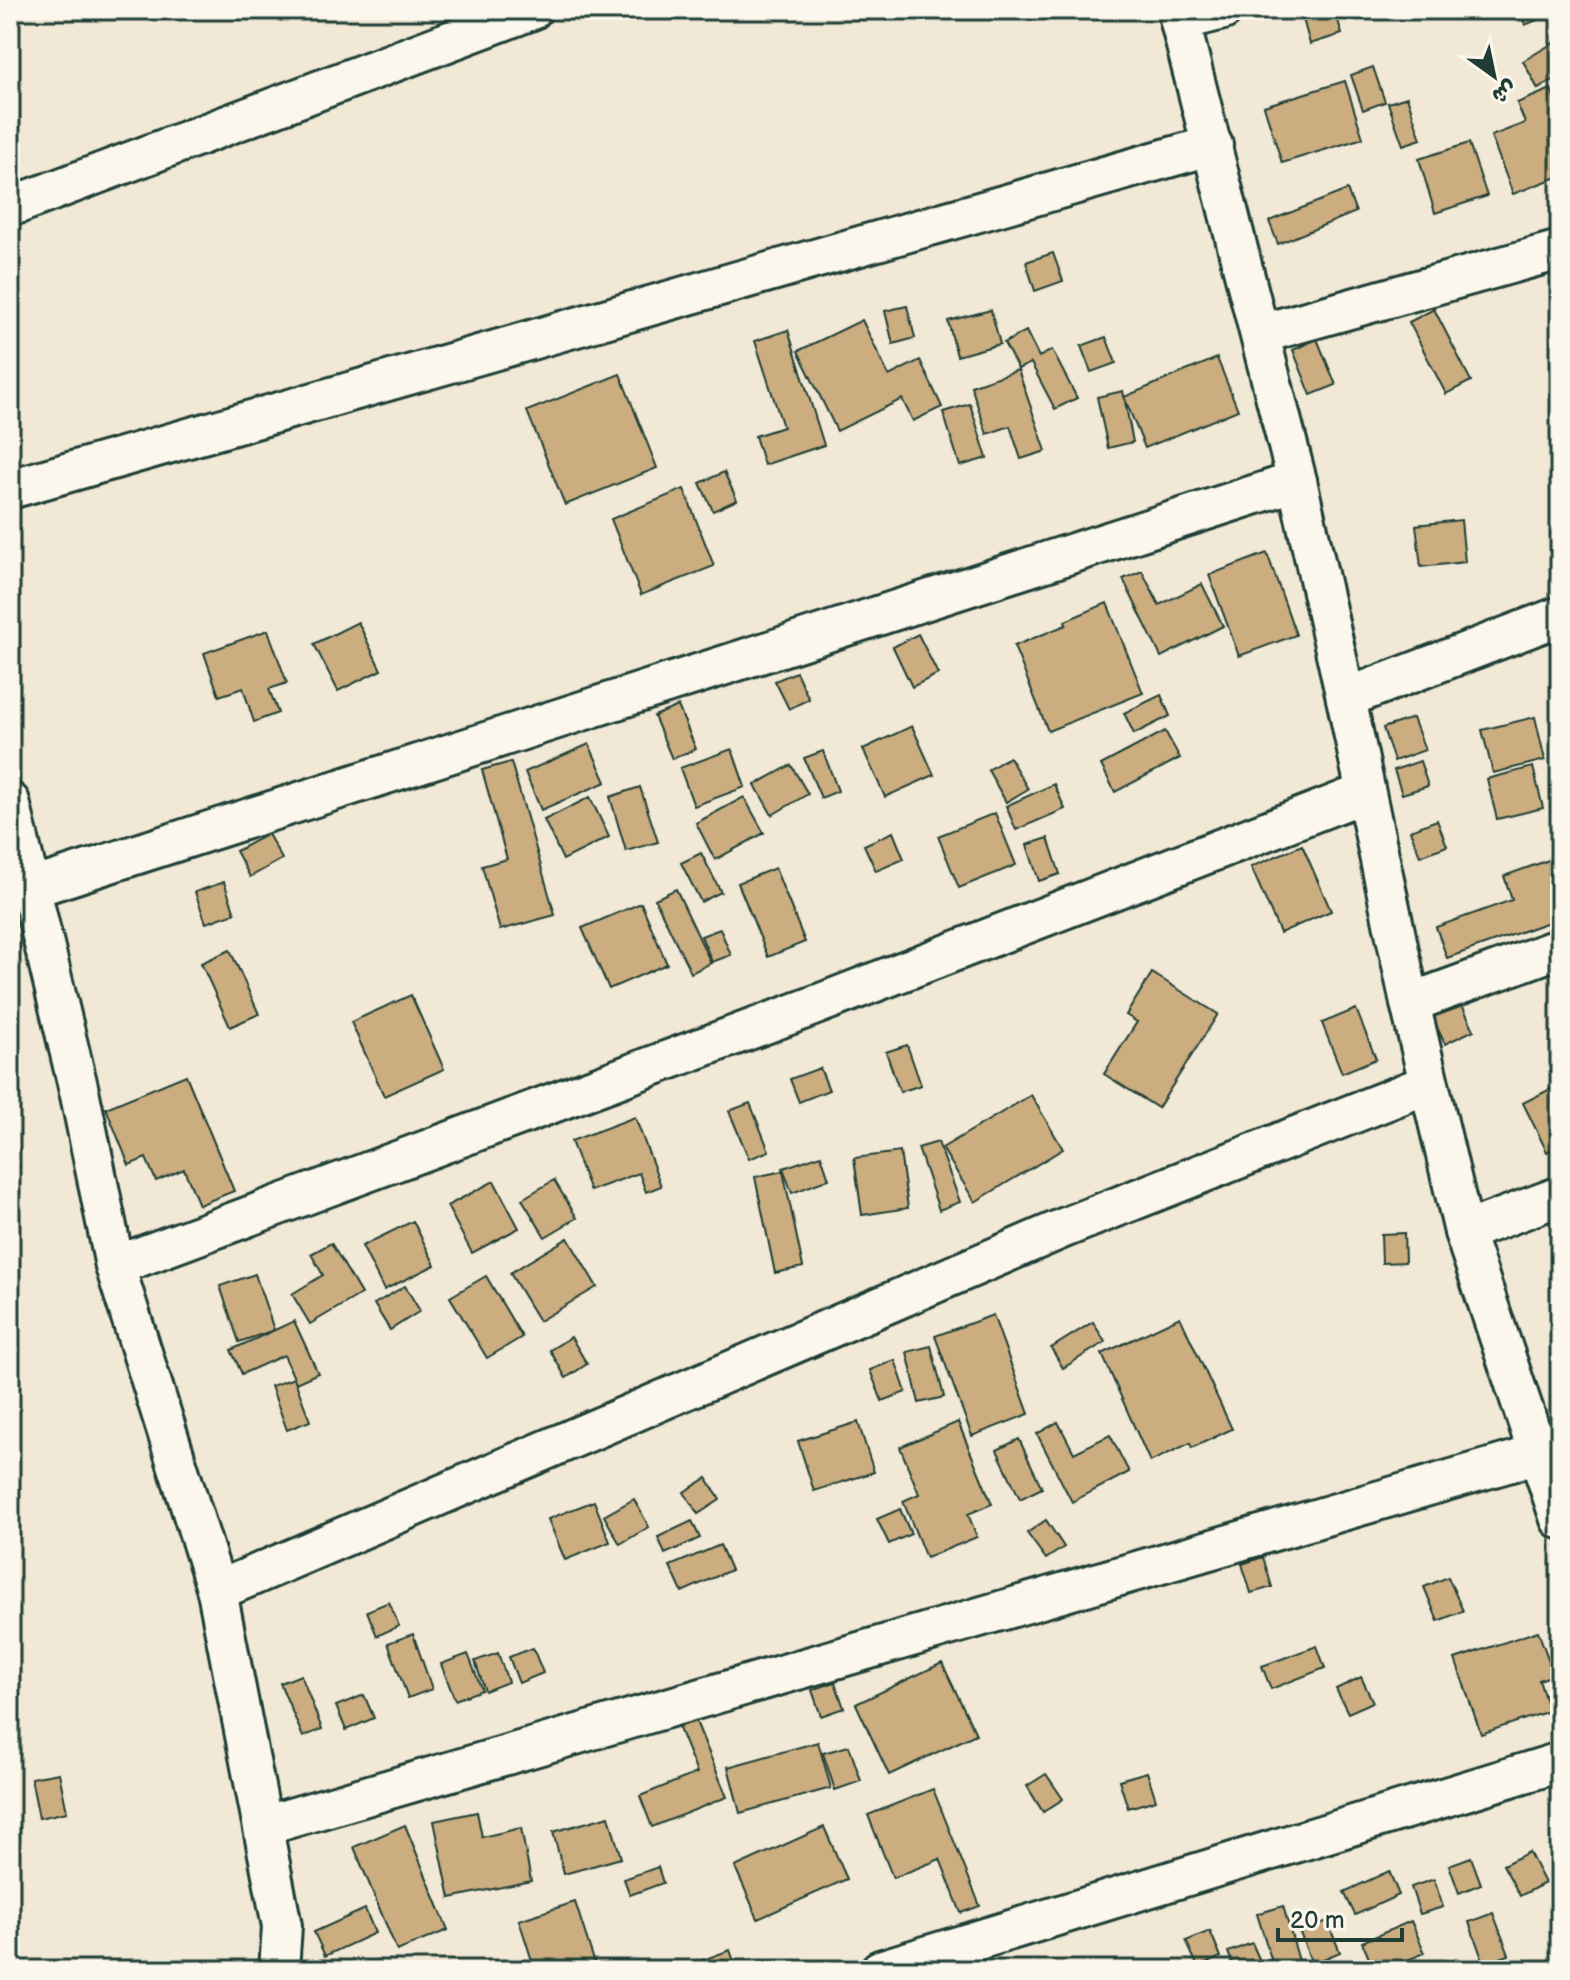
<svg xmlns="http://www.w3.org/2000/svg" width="1570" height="1980" viewBox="0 0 1570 1980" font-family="'Balsamiq Sans','Playpen Sans Arabic',sans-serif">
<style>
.building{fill:#cbad7f;stroke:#1f3d34;stroke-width:2}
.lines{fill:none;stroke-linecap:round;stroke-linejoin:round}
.street-casing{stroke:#1f3d34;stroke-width:44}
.street{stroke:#fbf7ec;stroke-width:38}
</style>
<rect width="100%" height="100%" fill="#f1e8d6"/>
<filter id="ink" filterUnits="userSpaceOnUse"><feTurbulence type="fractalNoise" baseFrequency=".0125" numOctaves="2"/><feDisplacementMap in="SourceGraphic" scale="16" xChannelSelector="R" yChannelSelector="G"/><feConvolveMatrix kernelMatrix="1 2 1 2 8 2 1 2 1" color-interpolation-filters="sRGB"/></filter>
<g filter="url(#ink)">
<g class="building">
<path d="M1335 10 1342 34 1310 44 1303 19Z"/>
<path d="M1519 10H1548L1550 15 1525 25Z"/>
<path d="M1560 39V76L1538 89 1523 61Z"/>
<path d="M1373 67 1385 102 1363 110 1351 75Z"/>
<path d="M1345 81 1363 138 1282 163 1264 106Z"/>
<path d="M1551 89 1560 113V176L1513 194 1491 136 1525 123 1517 103Z"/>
<path d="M1407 97 1421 139 1403 145 1388 103Z"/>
<path d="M1469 143 1487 196 1435 213 1419 159Z"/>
<path d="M1347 190 1356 212 1278 244 1269 221Z"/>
<path d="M1053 253 1063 281 1035 291 1026 262Z"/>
<path d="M907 306 915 338 893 344 885 311Z"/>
<path d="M1434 309 1471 381 1446 394 1409 322Z"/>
<path d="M991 310 1000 344 957 356 948 321Z"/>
<path d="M862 320 889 376 920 360 942 407 913 421 902 399 837 431 798 351Z"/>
<path d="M788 330 824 445 764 465 755 436 783 427 755 341Z"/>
<path d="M1026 331 1039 357 1052 350 1077 398 1055 409 1031 363 1018 369 1004 343Z"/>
<path d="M1106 337 1116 363 1091 372 1081 346Z"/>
<path d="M1317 339 1336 385 1311 395 1293 350Z"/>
<path d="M1217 358 1238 410 1145 448 1124 397Z"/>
<path d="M1018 370 1046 451 1021 459 1010 426 987 434 971 386Z"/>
<path d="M620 374 657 468 565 505 527 411Z"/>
<path d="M1123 391 1133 442 1108 448 1097 397Z"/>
<path d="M970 404 987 458 960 466 943 412Z"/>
<path d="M724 472 737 500 713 511 700 483Z"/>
<path d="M684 489 714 566 641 595 611 519Z"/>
<path d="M1461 520 1465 562 1421 567 1416 525Z"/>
<path d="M1267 553 1296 635 1239 656 1209 575Z"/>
<path d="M1142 571 1159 605 1202 584 1223 626 1161 657 1123 579Z"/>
<path d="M1107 603 1143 693 1048 731 1014 646 1066 625 1065 621Z"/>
<path d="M358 622 381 670 338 691 314 644Z"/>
<path d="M268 630 287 683 269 689 278 713 254 722 243 688 219 696 204 653Z"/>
<path d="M918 634 938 674 912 687 893 647Z"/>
<path d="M796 672 809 699 789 709 775 681Z"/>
<path d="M1161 695 1170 716 1134 734 1124 713Z"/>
<path d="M678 706 696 749 672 759 654 716Z"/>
<path d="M1535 717 1545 760 1493 773 1482 730Z"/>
<path d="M1413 718 1425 750 1394 761 1383 728Z"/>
<path d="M912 726 934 775 885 797 863 749Z"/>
<path d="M1165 731 1180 758 1115 792 1101 765Z"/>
<path d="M589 744 606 782 541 810 525 772Z"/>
<path d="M732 749 745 787 694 806 680 768Z"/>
<path d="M823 751 838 791 821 798 804 758Z"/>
<path d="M1009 757 1028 789 1006 802 988 770Z"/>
<path d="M1420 761 1428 786 1402 794 1394 770Z"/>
<path d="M511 762 555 915 500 930 482 866 507 859 482 770Z"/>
<path d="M791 765 808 794 772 815 755 785Z"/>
<path d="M1533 767 1543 808 1497 819 1487 779Z"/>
<path d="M1054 784 1065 809 1016 830 1006 806Z"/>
<path d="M640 787 658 842 626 851 610 797Z"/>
<path d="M590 797 609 837 563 860 544 820Z"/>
<path d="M744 797 764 833 715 860 696 823Z"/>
<path d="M995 813 1016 865 959 888 938 836Z"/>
<path d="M1437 820 1447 846 1420 856 1410 830Z"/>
<path d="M893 832 904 859 876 871 864 845Z"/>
<path d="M268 834 282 859 250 877 236 851Z"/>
<path d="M1048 838 1060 874 1039 881 1027 845Z"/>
<path d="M1302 845 1331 911 1280 933 1251 867Z"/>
<path d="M701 853 721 892 701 902 681 863Z"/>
<path d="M1560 856V918L1447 958 1436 927 1512 900 1504 876Z"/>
<path d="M775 868 805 942 768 957 738 883Z"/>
<path d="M224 882 235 913 206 923 195 892Z"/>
<path d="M676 889 711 963 691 973 655 899Z"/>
<path d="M641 903 667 964 609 989 582 928Z"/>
<path d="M720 929 731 955 712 962 701 936Z"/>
<path d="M230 950 259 1014 230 1027 201 963Z"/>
<path d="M1152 973 1218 1014 1158 1108 1104 1074 1137 1022 1126 1015Z"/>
<path d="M411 995 444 1069 384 1096 351 1022Z"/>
<path d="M1461 1003 1474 1030 1445 1044 1432 1017Z"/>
<path d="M1356 1009 1376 1059 1342 1073 1322 1023Z"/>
<path d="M907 1045 921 1085 900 1092 886 1052Z"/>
<path d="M820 1068 829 1090 799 1102 790 1079Z"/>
<path d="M186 1075 234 1191 199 1205 184 1169 156 1181 146 1158 129 1165 106 1108Z"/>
<path d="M1558 1085 1560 1146 1547 1152 1523 1103Z"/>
<path d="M1031 1095 1063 1149 975 1202 942 1148Z"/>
<path d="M750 1103 769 1151 749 1159 729 1111Z"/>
<path d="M635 1117 661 1186 646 1192 639 1173 590 1191 571 1141Z"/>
<path d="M938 1142 960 1202 939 1210 918 1148Z"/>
<path d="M900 1152 908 1208 862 1215 854 1158Z"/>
<path d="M821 1155 829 1179 792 1193 783 1168Z"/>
<path d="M783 1171 803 1267 775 1273 755 1177Z"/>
<path d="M554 1180 577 1218 545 1237 522 1199Z"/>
<path d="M494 1181 519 1228 472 1253 447 1206Z"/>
<path d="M413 1221 435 1265 384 1290 362 1246Z"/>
<path d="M1404 1233 1405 1262 1382 1263 1381 1234Z"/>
<path d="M568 1238 597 1287 539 1321 510 1273Z"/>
<path d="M331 1243 361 1294 310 1324 292 1294 323 1275 311 1254Z"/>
<path d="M255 1274 274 1330 239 1342 220 1286Z"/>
<path d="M486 1276 522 1337 487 1358 450 1297Z"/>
<path d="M405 1286 420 1311 390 1330 374 1304Z"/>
<path d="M993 1315 1029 1414 972 1436 935 1336Z"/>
<path d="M1180 1317 1232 1429 1192 1448 1190 1443 1150 1462 1102 1354Z"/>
<path d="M294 1321 318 1373 296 1383 284 1355 242 1374 231 1350Z"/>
<path d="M1093 1322 1105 1342 1063 1368 1051 1348Z"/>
<path d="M571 1337 587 1364 566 1378 550 1350Z"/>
<path d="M931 1346 944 1397 919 1403 907 1352Z"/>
<path d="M895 1360 906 1392 882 1401 870 1370Z"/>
<path d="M294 1378 310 1421 287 1430 271 1386Z"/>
<path d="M858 1422 874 1472 814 1491 798 1441Z"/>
<path d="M958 1422 992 1504 968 1514 977 1537 926 1558 903 1501 919 1494 900 1447Z"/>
<path d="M1058 1422 1074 1453 1110 1435 1129 1472 1072 1502 1037 1434Z"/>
<path d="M1019 1439 1042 1488 1020 1499 997 1450Z"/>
<path d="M707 1478 720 1500 698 1514 684 1492Z"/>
<path d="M634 1499 649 1527 620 1544 604 1516Z"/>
<path d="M594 1501 610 1542 565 1560 548 1519Z"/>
<path d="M900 1509 911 1534 889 1544 877 1519Z"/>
<path d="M1046 1520 1064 1547 1046 1559 1027 1533Z"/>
<path d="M692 1521 700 1538 665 1554 658 1537Z"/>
<path d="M720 1545 731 1570 682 1592 670 1566Z"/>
<path d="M1263 1557 1272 1587 1251 1593 1242 1564Z"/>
<path d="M1448 1577 1463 1611 1438 1621 1424 1587Z"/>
<path d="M389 1602 399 1626 377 1636 367 1611Z"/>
<path d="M1538 1631 1554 1675 1539 1680 1549 1711 1481 1734 1455 1659Z"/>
<path d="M413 1634 432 1689 408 1698 388 1643Z"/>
<path d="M1317 1646 1325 1668 1271 1689 1262 1666Z"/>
<path d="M533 1648 543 1673 519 1683 509 1657Z"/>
<path d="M498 1653 508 1682 485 1691 475 1661Z"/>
<path d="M468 1654 482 1690 455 1700 441 1664Z"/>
<path d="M942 1663 976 1734 889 1775 856 1704Z"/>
<path d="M301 1675 322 1729 303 1737 280 1683Z"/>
<path d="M1361 1677 1373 1702 1348 1713 1336 1689Z"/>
<path d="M835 1682 844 1708 821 1716 812 1690Z"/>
<path d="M364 1695 374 1718 346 1730 336 1706Z"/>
<path d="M695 1719 727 1797 652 1827 640 1796 697 1773 678 1726Z"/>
<path d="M818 1742 831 1788 740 1813 728 1767Z"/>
<path d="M849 1746 861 1781 835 1790 823 1753Z"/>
<path d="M1147 1772 1156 1800 1128 1808 1119 1780Z"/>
<path d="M59 1773 67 1812 39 1818 31 1778Z"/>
<path d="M1046 1774 1063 1799 1043 1812 1027 1786Z"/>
<path d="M933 1789 980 1906 961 1913 940 1859 893 1878 868 1815Z"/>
<path d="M477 1812 482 1837 521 1828 531 1881 450 1898 434 1821Z"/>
<path d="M609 1816 621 1858 564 1874 553 1832Z"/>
<path d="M405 1825 448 1930 397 1951 354 1847Z"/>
<path d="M824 1827 847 1879 758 1919 735 1867Z"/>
<path d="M1529 1852 1545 1883 1520 1896 1503 1865Z"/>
<path d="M1471 1857 1481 1884 1459 1893 1449 1865Z"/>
<path d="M658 1867 663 1883 630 1895 624 1879Z"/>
<path d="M1389 1871 1399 1895 1355 1915 1344 1892Z"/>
<path d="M1434 1879 1443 1907 1420 1914 1411 1887Z"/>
<path d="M575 1902 597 1970H535L519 1920Z"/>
<path d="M1283 1906 1299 1961 1274 1968 1257 1914Z"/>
<path d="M365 1909 375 1933 325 1956 314 1932Z"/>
<path d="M1493 1913 1509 1955 1484 1964 1469 1922Z"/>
<path d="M1327 1921 1340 1952 1312 1964 1300 1933Z"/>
<path d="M1411 1921 1425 1953 1383 1970H1374L1362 1942Z"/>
<path d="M1210 1931 1221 1957 1198 1967 1186 1941Z"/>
<path d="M1252 1943 1264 1970H1235L1228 1952Z"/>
<path d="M730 1950 737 1970H691L689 1965Z"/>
</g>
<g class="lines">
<g class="street-casing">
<g id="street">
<path d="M1177 10 1297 481 1346 698 1410 1003 1464 1232 1560 1519"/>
<path d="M1180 21 1223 10"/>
<path d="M10 207 532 10"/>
<path d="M1260 334 1560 250"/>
<path d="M10 489 1213 145"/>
<path d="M1346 698 1560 616"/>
<path d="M10 802 80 1095 115 1266 217 1591 282 1926 279 1970"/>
<path d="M32 888 1297 481"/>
<path d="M1410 1003 1560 948"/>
<path d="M1464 1232 1560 1196"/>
<path d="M115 1266 808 1008 1364 793"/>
<path d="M217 1591 1066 1227 1428 1084"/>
<path d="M263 1826 1538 1454"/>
<path d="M880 1970 1560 1762"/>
</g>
</g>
<use href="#street" class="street"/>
</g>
</g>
<rect width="1570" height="1980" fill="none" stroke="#fbf7ec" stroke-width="40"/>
<rect x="20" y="20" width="1530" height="1940" fill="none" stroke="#1f3d34" stroke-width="3" filter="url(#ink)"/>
<g transform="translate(1494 76) rotate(147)" stroke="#fbf7ec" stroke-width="6" paint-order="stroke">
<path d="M0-6L14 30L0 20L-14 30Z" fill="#1f3d34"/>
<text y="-12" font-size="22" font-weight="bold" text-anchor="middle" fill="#1f3d34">ش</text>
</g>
<path d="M1278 1928v12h124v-12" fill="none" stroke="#1f3d34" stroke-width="4"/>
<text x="1290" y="1928" font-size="24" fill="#1f3d34" stroke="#fbf7ec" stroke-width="6" paint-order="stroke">20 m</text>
</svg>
